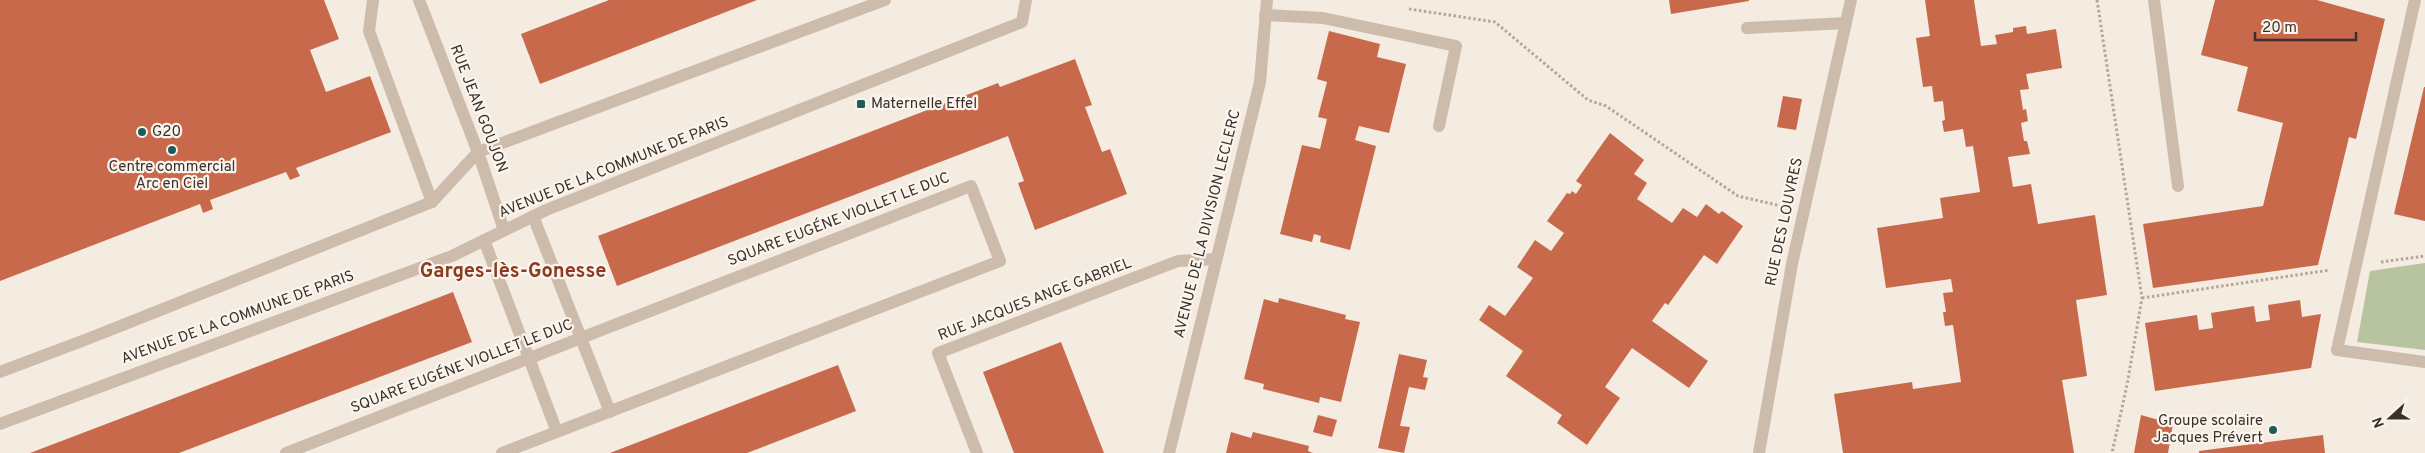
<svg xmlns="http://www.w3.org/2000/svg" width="2425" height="453" viewBox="0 0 2425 453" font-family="Overpass,sans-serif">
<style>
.green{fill:#b8c4a0}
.building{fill:#c8694b}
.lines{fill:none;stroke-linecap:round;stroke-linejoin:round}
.path{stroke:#b9a596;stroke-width:3;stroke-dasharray:2.5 2.5;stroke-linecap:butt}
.service{stroke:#cdbbac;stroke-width:12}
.pedestrian{stroke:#cdbbac;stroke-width:12}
.minor{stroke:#cdbbac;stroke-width:12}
.tertiary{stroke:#cdbbac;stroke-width:12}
.poi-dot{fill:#1f5a5e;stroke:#fbf5ee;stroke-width:2}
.labels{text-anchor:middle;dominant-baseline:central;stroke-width:4.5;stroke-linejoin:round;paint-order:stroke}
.poi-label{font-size:15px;fill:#3b302b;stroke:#fbf5ee;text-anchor:start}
.street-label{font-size:15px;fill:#3b302b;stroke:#fbf5ee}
.district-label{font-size:20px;font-weight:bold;fill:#8c3b22;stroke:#fbf5ee}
</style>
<rect width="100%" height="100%" fill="#f4ebe1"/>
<path class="green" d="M2425 263V350L2357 342 2370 271Z"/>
<g class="building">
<path d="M0 0H324L339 39 310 50 326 92 370 76 391 132 296 168 300 176 290 180 286 172 210 200 213 209 203 213 200 204 0 281Z"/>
<path d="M609 0H757L540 84 521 34Z"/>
<path d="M1669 0H1749V1L1671 14Z"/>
<path d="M1925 0H1974L1981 46 1997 44 1995 35 2013 32V28L2026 26 2027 34 2056 29 2062 68 2026 74 2029 89 2020 90 2023 110 2026 109 2028 121 2021 123 2024 141H2027L2030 154 2008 157 2013 187 2031 184 2038 224 2095 215 2107 295 2076 300 2087 376 2062 380 2074 453H1843L1834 394 1912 382 1913 389 1961 382 1953 325 1945 326 1943 312H1946L1943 293 1953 292 1951 279 1886 288 1877 228 1943 218 1940 198 1980 192 1973 146 1966 147 1963 129 1944 132 1942 121 1945 120 1943 101 1934 102 1932 86 1923 87 1916 38 1930 36Z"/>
<path d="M2215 0H2317L2385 19 2356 139 2349 137 2318 265 2153 288 2143 224 2263 206 2283 123 2237 111 2248 67 2201 55Z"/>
<path d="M1329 31 1380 44 1377 57 1406 64 1389 133 1359 126 1355 140 1376 146 1350 250 1320 242 1321 236 1314 234 1312 242 1280 234 1302 145 1320 149 1327 119 1318 117 1327 82 1317 79Z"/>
<path d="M1075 59 1092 105 1085 107 1102 152 1110 149 1127 194 1035 230 1018 183 1024 181 1008 136 617 286 598 236 998 83 1000 87Z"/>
<path d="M2424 87H2425V221L2394 214Z"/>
<path d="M1783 96 1802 99 1796 130 1777 127Z"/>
<path d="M1610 133 1644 160 1634 174 1647 183 1637 199 1672 223 1683 208 1697 217 1706 204 1719 214 1722 211 1743 226 1717 264 1704 255 1668 305 1665 303 1652 321 1708 361 1689 388 1632 348 1605 387 1620 398 1587 445 1557 423 1562 415 1506 376 1523 351 1479 320 1489 305 1505 316 1533 278 1517 267 1535 240 1551 251 1564 233 1547 221 1567 193 1570 194 1572 191 1576 194 1582 185 1576 181Z"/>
<path d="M453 292 472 342 179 453H30Z"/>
<path d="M1279 298 1346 315 1345 319 1360 322 1341 402 1320 397 1319 403 1263 389 1264 384 1244 379 1264 299 1278 303Z"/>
<path d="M2300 300 2302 317 2321 314 2311 368 2155 391 2145 323 2197 315 2199 330 2213 328 2211 313 2254 306 2256 322 2270 320 2268 305Z"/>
<path d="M1061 342 1104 453H1014L983 372Z"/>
<path d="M1399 354 1427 360 1423 377 1428 378 1425 390 1409 387 1400 426 1410 427 1404 453 1378 448Z"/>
<path d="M838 365 856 411 747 453H610Z"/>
<path d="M1318 415 1337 420 1332 437 1313 432Z"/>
<path d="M2141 415 2173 424 2168 453H2134Z"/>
<path d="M1231 432 1251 438 1253 432 1309 446 1308 451 1313 453H1226Z"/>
<path d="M2323 435 2325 453H2199V451Z"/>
</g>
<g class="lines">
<g class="path">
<path d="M2097 0 2142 298 2127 385 2112 453"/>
<path d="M1409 9 1495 22 1588 100 1606 106 1738 196 1781 206"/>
<path d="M2381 262 2425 256"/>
<path d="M2142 298 2330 270"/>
</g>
<g class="service">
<path d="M373 0 369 31 432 202"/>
<path d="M2154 0 2178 186"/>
<path d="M1265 15 1323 18 1456 46 1439 126"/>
<path d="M1747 28 1846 23"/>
<path d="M533 216 610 412"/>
<path d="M484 240 557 432"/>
<path d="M2337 350 2415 0"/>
<path d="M286 453 971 186 1000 261 502 453"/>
<path d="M977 453 938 353 1178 261 1216 259"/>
</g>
<path class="pedestrian" d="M2337 350 2425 362"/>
<g class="minor">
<path d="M419 0 478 152 504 230"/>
<path d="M1169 453 1260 82 1267 0"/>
<path d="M1759 453 1792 264 1851 0"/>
</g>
<g class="tertiary">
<path d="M0 372 90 338 432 202 478 152 885 0"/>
<path d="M0 424 452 256 546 210 1022 22 1026 0"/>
</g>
</g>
<g class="poi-dot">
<rect x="856" y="99" width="10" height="10" rx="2.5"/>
<circle cx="142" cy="132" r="5"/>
<circle cx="172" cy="150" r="5"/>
<circle cx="2273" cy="430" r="5"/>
</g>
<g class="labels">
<g class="poi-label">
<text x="871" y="104">Maternelle Effel</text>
<text x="152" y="132">G20</text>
<text x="172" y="167" text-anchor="middle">Centre commercial<tspan x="172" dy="17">Arc en Ciel</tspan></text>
<text x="2263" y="421" text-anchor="end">Groupe scolaire<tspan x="2263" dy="17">Jacques Prévert</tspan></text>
</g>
<g class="street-label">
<text transform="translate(478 109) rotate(69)">RUE JEAN GOUJON</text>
<text transform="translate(614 168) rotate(-22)">AVENUE DE LA COMMUNE DE PARIS</text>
<text transform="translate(839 220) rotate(-21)">SQUARE EUGÉNE VIOLLET LE DUC</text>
<text transform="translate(1785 222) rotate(-78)">RUE DES LOUVRES</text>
<text transform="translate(1208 224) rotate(-76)">AVENUE DE LA DIVISION LECLERC</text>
<text transform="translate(1035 300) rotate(-21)">RUE JACQUES ANGE GABRIEL</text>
<text transform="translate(238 318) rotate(-20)">AVENUE DE LA COMMUNE DE PARIS</text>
<text transform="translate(462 367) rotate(-21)">SQUARE EUGÉNE VIOLLET LE DUC</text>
</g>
<g class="district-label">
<text x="513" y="272">Garges-lès-Gonesse</text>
</g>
</g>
<g transform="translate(2390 418) rotate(249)" stroke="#fbf5ee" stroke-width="4" paint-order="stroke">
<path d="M0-4L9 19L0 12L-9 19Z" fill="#3b302b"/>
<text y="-8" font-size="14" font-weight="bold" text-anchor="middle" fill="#3b302b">N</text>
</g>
<path d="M2255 32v8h101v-8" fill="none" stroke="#3b302b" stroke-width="2.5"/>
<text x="2262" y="32" font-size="15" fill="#3b302b" stroke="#fbf5ee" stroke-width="4" paint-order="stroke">20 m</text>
</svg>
